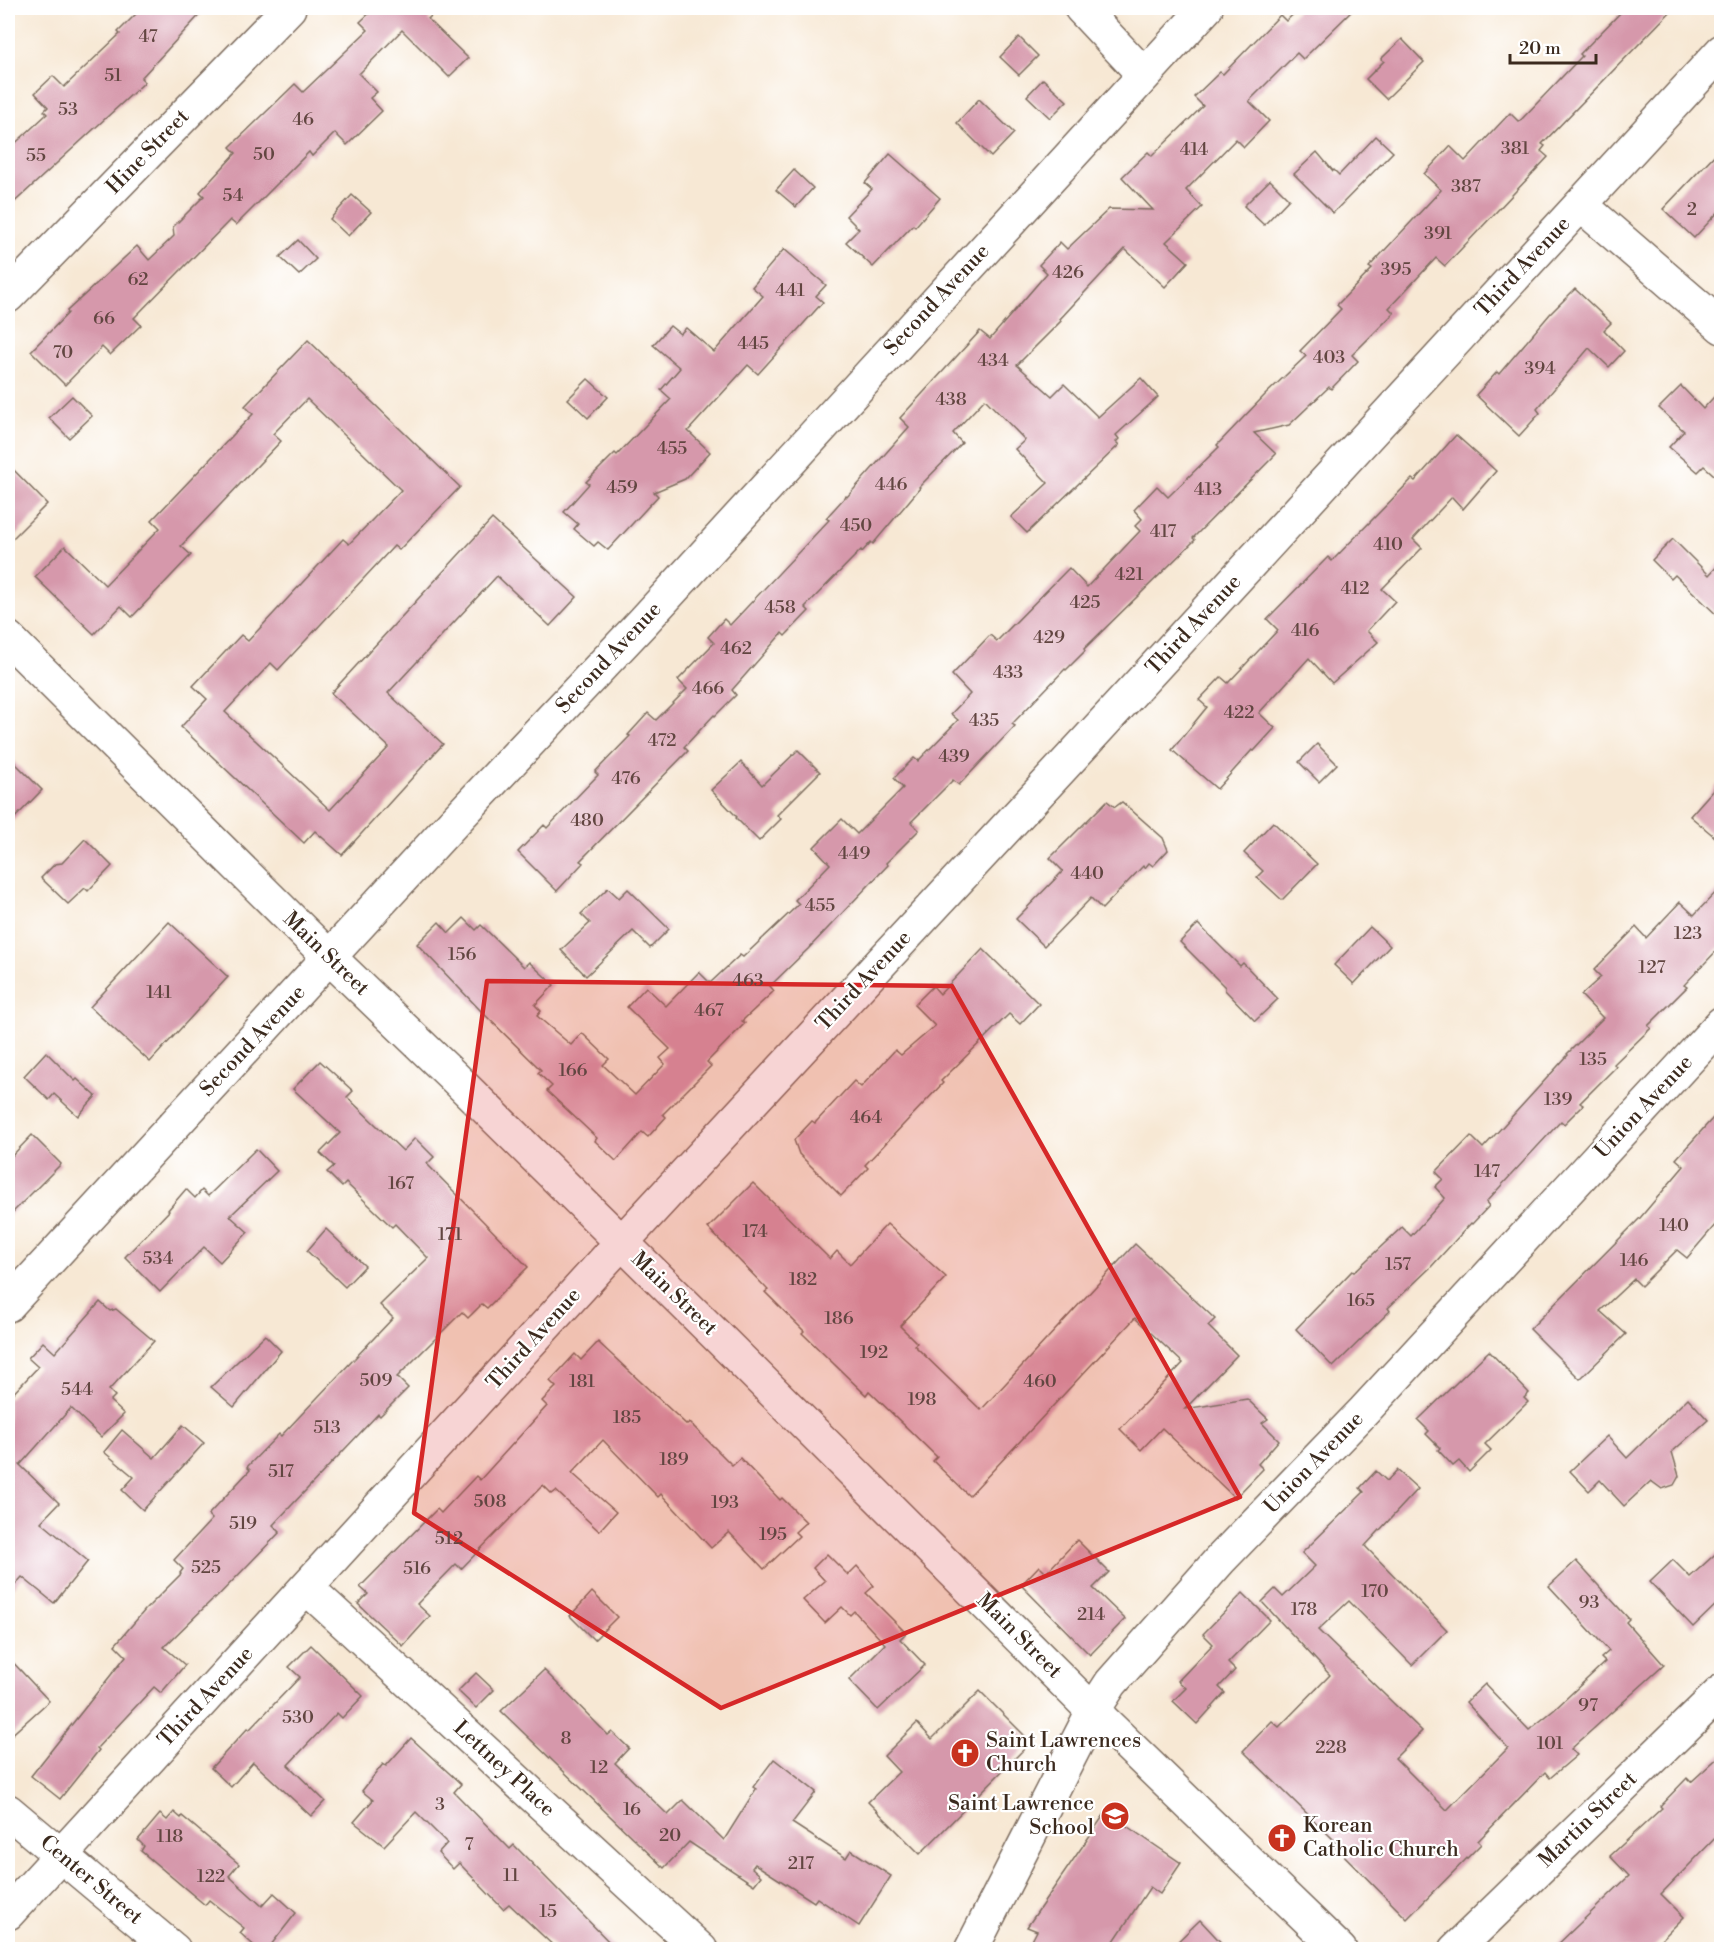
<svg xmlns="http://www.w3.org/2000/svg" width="1729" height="1957" viewBox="0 0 1729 1957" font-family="'Libre Bodoni',serif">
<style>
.building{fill:#d698ab}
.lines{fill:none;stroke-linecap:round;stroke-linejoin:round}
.minor-casing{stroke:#7d6c5e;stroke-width:36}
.minor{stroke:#fff;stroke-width:33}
.marked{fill:#d62828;fill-opacity:0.2;stroke:#d62828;stroke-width:4.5;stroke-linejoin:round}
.labels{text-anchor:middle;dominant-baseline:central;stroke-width:4.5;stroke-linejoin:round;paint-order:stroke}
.number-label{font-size:18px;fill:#624641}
.street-label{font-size:21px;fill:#3b2a1e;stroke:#fff}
.poi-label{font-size:21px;fill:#3b2a1e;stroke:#fff;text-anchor:start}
</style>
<rect width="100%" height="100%" fill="#fff"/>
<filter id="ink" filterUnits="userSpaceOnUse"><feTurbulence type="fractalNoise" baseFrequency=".0167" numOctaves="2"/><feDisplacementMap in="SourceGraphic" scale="12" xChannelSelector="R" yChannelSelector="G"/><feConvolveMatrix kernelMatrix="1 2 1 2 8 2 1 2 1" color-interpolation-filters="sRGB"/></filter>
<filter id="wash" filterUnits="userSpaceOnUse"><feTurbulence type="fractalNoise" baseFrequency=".008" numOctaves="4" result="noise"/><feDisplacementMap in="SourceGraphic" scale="24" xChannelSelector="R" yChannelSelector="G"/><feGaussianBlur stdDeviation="1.35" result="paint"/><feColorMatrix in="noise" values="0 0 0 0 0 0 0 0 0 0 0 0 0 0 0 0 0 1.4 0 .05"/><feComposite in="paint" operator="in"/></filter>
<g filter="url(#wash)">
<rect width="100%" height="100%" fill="#f7e8d4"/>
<g id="blocks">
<g class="building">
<path d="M142 8H206L141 78 145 82 8 208V150L47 114 44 111 48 107 35 93 53 76 64 87 120 34 118 32Z"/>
<path d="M375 8H439L428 19 468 58 449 77 402 30 359 74 377 92 370 98 382 111 347 145 335 133 312 156 309 152 236 225 230 220 134 318 141 325 110 355 102 347 65 385 31 351 68 313 67 311 137 246 149 260 174 236 173 227 204 196 200 192 236 153 230 147 295 84 303 92 368 30 360 22Z"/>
<path d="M1300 8H1355L1303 59 1297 53 1249 101 1269 121 1244 147 1236 139 1186 190 1202 207 1166 242 1188 262 1165 287 1125 249 1060 319 1061 321 1017 365 1052 396 1064 384 1098 417 1141 378 1158 397 1116 435 1119 439 1116 442 1119 445 1027 533 1011 517 1048 483 1015 449 1025 440 985 399 953 433 962 443 919 487 920 488 873 544 871 542 862 552 861 550 805 607 809 611 785 636 782 633 732 690 736 695 715 716 714 715 684 747 688 751 580 861 583 863 557 891 518 852 544 825 547 828 598 775 595 772 630 736 628 735 648 713 656 720 687 689 678 680 714 643 708 637 724 619 730 625 829 520 826 518 846 496 847 497 909 427 900 418 980 331 990 339 1047 273 1039 265 1060 242 1067 249 1109 209 1153 210 1122 177 1148 152 1152 156 1203 106 1194 97 1220 72 1223 74 1280 15 1286 21Z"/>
<path d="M1625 8H1674L1542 144 1545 146 1541 151 1548 157 1463 247 1445 266 1436 258 1389 308 1394 313 1352 355 1358 361 1331 389 1329 387 1289 425 1254 433 1276 454 1193 538 1195 540 1084 649 1085 651 1066 670 1065 669 1012 724 1015 726 959 785 953 780 911 822 919 830 886 863 888 865 808 949 770 986 774 991 742 1021 745 1023 707 1062 711 1066 663 1114 666 1117 648 1137 642 1132 616 1161 595 1141 597 1138 547 1091 552 1086 538 1073 541 1070 481 1011 417 944 439 922 449 933 464 918 476 930 481 925 524 967 529 962 554 985 535 1005 541 1011 537 1016 571 1045 582 1033 609 1059 603 1065 635 1095 665 1064 660 1058 670 1049 627 1007 646 987 666 1006 699 972 710 983 740 955 743 957 799 904 795 900 830 864 814 847 842 819 857 834 903 788 894 778 914 758 918 761 958 720 951 714 970 694 952 675 990 635 997 641 1069 568 1087 587 1140 531 1135 526 1142 519 1134 510 1157 486 1168 497 1219 447 1217 445 1265 395 1306 356 1300 351 1341 309 1337 305 1372 269 1369 267 1441 190 1424 174 1450 146 1465 161 1510 113 1519 122 1582 56 1580 54Z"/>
<path d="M1019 37 1038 56 1019 75 1000 57Z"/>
<path d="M1402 39 1424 62 1386 99 1366 79 1384 61 1381 59Z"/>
<path d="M1043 79 1067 101 1050 118 1027 96Z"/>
<path d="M979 99 1014 133 991 157 957 123Z"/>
<path d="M1376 136 1393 152 1333 213 1294 174 1317 152 1333 171 1334 170 1339 175Z"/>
<path d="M1722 147V208L1694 238 1663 209Z"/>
<path d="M890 154 940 198 915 227 913 225 873 267 846 242 859 229 846 216 872 189 865 183Z"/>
<path d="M794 170 813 188 796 207 776 190Z"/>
<path d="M1270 180 1289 199 1264 225 1244 206Z"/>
<path d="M352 195 371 212 348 236 330 219Z"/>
<path d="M298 240 316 259 299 275 280 257Z"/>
<path d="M784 249 826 285 816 296 823 302 758 374 748 365 688 431 710 452 685 479 654 492 658 496 608 550 598 542 594 546 574 529 578 524 564 512 589 484 586 482 615 453 617 455 671 399 661 390 680 368 653 345 670 326 680 334 686 328 714 352 763 296 752 287Z"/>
<path d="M1575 289 1611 323 1604 330 1624 351 1609 367 1589 348 1537 409 1540 413 1519 436 1476 395 1497 372 1499 374 1550 314Z"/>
<path d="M308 340 460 487 399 550 394 546 278 670 271 663 225 712 330 810 389 747 331 693 492 519 577 597 550 626 497 576 388 693 443 744 342 855 315 831 304 843 181 727 207 699 193 686 241 635 248 641 343 539 349 544 401 490 307 399 273 434 281 441 181 546 191 555 132 617 121 606 94 634 35 577 65 546 105 585 160 528 152 520 253 414 245 406Z"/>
<path d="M588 379 608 397 588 418 568 399Z"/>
<path d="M1681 386 1703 409 1722 388V482L1704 466 1698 472 1669 447 1684 431 1659 408Z"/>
<path d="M72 396 92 416 69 438 49 418Z"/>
<path d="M1456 435 1496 471 1463 509 1452 497 1413 539 1422 548 1382 589 1395 601 1367 631 1378 642 1332 683 1309 658 1259 713 1275 728 1254 751 1252 750 1217 789 1172 750 1207 707 1199 700 1221 677 1228 683 1278 630 1267 619 1328 557 1332 561 1412 479 1415 481Z"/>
<path d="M8 464 47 504 8 543Z"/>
<path d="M1673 539 1709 575 1722 561V620L1675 575 1671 579 1652 560Z"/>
<path d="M1317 744 1337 764 1319 782 1299 762Z"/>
<path d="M798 750 820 772 777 815 781 819 759 841 736 818 737 817 711 790 741 762 762 785Z"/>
<path d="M8 756 42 790 8 825Z"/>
<path d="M1722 780V843L1690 816Z"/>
<path d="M1107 801 1115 807 1122 802 1163 838 1168 850 1153 866 1149 863 1145 868 1143 866 1102 909 1091 898 1044 946 1016 919 1063 871 1050 858Z"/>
<path d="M1273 822 1317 864 1282 900 1257 877 1263 871 1244 853Z"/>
<path d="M85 839 112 866 88 891 85 888 68 904 41 878 55 864 62 863Z"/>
<path d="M1722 886V945L1684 985 1687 987 1648 1026 1651 1028 1614 1064 1616 1067 1580 1103 1583 1105 1564 1124 1561 1121 1486 1202 1489 1206 1472 1224 1471 1223 1431 1267 1388 1308 1390 1311 1333 1367 1296 1329 1352 1271 1354 1272 1402 1227 1411 1236 1445 1198 1435 1187 1443 1179 1436 1172 1471 1136 1483 1148 1568 1055 1567 1054 1603 1018 1581 995 1601 977 1594 970 1636 927 1646 938 1680 902 1694 915Z"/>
<path d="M608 888 619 898 628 889 669 929 650 948 633 931 586 976 561 950 590 923 581 914Z"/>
<path d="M169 922 228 977 150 1062 90 1007Z"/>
<path d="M1198 924 1240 966 1243 963 1278 999 1255 1021 1225 990V987L1180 942Z"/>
<path d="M1370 927 1390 946 1354 984 1334 965Z"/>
<path d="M983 949 1039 1004 1020 1024 1009 1014 941 1081 943 1083 865 1165 868 1168 841 1196 799 1154 794 1140 812 1121 815 1123 854 1081 861 1087 895 1050 901 1055 935 1026 914 1005 933 986 940 994Z"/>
<path d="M46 1052 75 1081 77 1079 96 1096 78 1116 54 1094 49 1100 24 1076Z"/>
<path d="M320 1061 353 1091 347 1097 403 1151 415 1138 434 1157 427 1164 528 1267 487 1308 482 1304 468 1318 462 1312 397 1377 408 1388 380 1416 378 1414 273 1525 280 1532 215 1599 214 1598 164 1647 185 1665 161 1693 154 1687 97 1748 99 1750 60 1799 31 1776 126 1656 115 1645 145 1610 181 1574 180 1573 183 1569 174 1560 212 1519 208 1515 250 1470 247 1467 279 1434 281 1436 393 1318 380 1305 428 1258 395 1224 392 1227 346 1183 342 1187 327 1172 334 1166 320 1153 340 1133 293 1089Z"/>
<path d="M1722 1108V1217L1687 1258 1677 1250 1641 1286 1634 1279 1600 1311 1626 1334 1580 1379 1530 1329 1640 1218 1684 1166 1676 1159Z"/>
<path d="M32 1135 61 1164 8 1217V1160Z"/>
<path d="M256 1149 277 1171 230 1216 248 1232 220 1262 204 1247 160 1292 125 1257 169 1211 168 1210 186 1189 195 1198 202 1190 208 1196Z"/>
<path d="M753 1183 830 1259 837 1251 850 1264 887 1224 946 1277 900 1326 917 1343 914 1345 981 1410 1135 1244 1215 1319 1208 1326 1237 1355 1185 1409 1247 1399 1268 1419 1262 1423 1279 1440 1258 1464 1263 1469 1235 1498 1162 1428 1141 1450 1120 1429 1183 1363 1135 1318 969 1496 933 1461 937 1457 869 1391 866 1395 802 1333 804 1331 765 1292 768 1290 708 1228Z"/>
<path d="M326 1229 365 1266 345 1287 307 1251Z"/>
<path d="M100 1302 110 1311 116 1309 154 1341 109 1390 115 1396 110 1401 124 1414 101 1437 71 1408 20 1465 59 1503 41 1522 88 1561 54 1603 22 1577 8 1593V1399L38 1367 28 1358 43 1342 55 1353Z"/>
<path d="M265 1335 281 1351 234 1407 211 1387Z"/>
<path d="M598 1342 687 1425 690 1423 732 1465 740 1458 780 1500 782 1498 806 1522 795 1532 799 1536 764 1569 729 1532 711 1548 661 1494 658 1497 603 1440 572 1473 616 1512 599 1531 556 1491 552 1494 543 1485 461 1569 456 1564 417 1604 430 1616 403 1646 358 1604 368 1594 360 1587 437 1509 441 1513 476 1476 480 1480 547 1406 542 1401 556 1387 550 1381 575 1354 581 1360Z"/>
<path d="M1489 1351 1529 1393 1524 1398 1528 1402 1485 1444 1491 1450 1469 1472 1459 1461 1453 1466 1438 1450 1440 1448 1426 1434 1429 1431 1418 1420Z"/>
<path d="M1688 1398 1708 1420 1672 1452 1679 1476 1674 1485 1662 1489 1651 1481 1624 1506 1600 1480 1589 1491 1570 1471 1607 1436 1627 1458Z"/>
<path d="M183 1425 204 1443 143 1510 122 1490 134 1477 104 1452 122 1430 154 1458Z"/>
<path d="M1397 1470 1418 1489 1365 1546 1447 1630 1412 1665 1349 1601 1318 1630 1422 1731 1395 1758 1447 1810 1508 1748 1466 1702 1485 1684 1529 1730 1554 1710 1605 1662 1601 1658 1609 1651 1549 1586 1576 1561 1629 1619 1626 1622 1664 1665 1571 1749 1577 1755 1550 1778 1545 1772 1478 1841 1481 1844 1407 1919 1334 1845 1337 1843 1243 1751 1272 1721 1279 1727 1330 1675 1262 1602 1275 1589 1283 1597 1315 1566 1302 1553 1364 1492 1360 1488 1376 1471 1387 1481Z"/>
<path d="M1077 1540 1109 1572 1093 1588 1125 1619 1090 1655 1021 1585 1039 1566 1046 1573Z"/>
<path d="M1722 1548V1599L1693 1627 1650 1582 1673 1560 1690 1577Z"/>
<path d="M827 1554 848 1575 857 1566 874 1586 866 1593 906 1633 900 1639 925 1665 878 1710 849 1680 885 1644 854 1611 850 1615 842 1607 825 1623 803 1600 825 1581 813 1568Z"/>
<path d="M592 1592 617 1617 594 1640 570 1616Z"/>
<path d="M1243 1593 1270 1620 1228 1663 1235 1670 1219 1687 1225 1693 1197 1724 1173 1701 1186 1688 1178 1681 1213 1644 1203 1634Z"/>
<path d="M311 1645 363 1696 342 1718 337 1713 288 1765 325 1801 311 1816 253 1762 231 1787 211 1768 248 1728 249 1730 300 1677 289 1667Z"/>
<path d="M8 1657 49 1701 8 1738Z"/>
<path d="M544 1670 608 1735 612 1732 629 1748 615 1763 668 1815 683 1800 724 1840 756 1789 753 1787 774 1759 816 1792 792 1823 846 1858 851 1850 891 1876 859 1926 817 1898 814 1902 755 1864 752 1868 761 1876 754 1885 689 1842 664 1868 501 1711Z"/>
<path d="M476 1673 494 1690 476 1708 458 1691Z"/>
<path d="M980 1691 1031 1742 920 1854 868 1802 899 1772 884 1756 917 1723 932 1739Z"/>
<path d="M411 1738 461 1784 454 1792 510 1849 514 1845 617 1950H558L509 1904 503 1909 459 1863 453 1869 438 1853 447 1843 416 1812 384 1846 354 1822 373 1800 362 1791 383 1764 386 1766Z"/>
<path d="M1722 1754V1831L1661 1894 1684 1917 1651 1950H1552L1629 1876 1610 1856 1662 1808 1660 1806 1687 1778 1691 1782Z"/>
<path d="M174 1812 181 1818 182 1816 239 1864 229 1876 262 1906 274 1893 296 1913 267 1950H259L240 1933 244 1928 209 1900 205 1905 141 1851 144 1846 138 1840 160 1814 167 1820Z"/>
<path d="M1106 1812 1181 1863 1160 1894 1150 1887 1108 1950H1027L1037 1931 1027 1927Z"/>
<path d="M1200 1920 1228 1950H1169Z"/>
</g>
</g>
</g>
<g filter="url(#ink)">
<use href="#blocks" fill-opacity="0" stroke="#7d6c5e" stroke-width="1.5"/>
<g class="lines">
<g class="minor-casing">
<g id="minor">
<path d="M1081 8 1144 75"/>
<path d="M1581 205 1722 327"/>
<path d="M8 296 289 8"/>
<path d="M8 638 330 958 454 1077 721 1340 1093 1711 1340 1950"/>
<path d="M8 1305 453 823 642 623 1206 8"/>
<path d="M307 1588 701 1950"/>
<path d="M8 1811 174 1950"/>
<path d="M8 1913 621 1243 1095 732 1722 51"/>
<path d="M971 1950 1093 1711 1111 1683 1220 1560 1364 1411 1722 1023"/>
<path d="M1455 1950 1722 1691"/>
</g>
</g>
<use href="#minor" class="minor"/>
</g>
</g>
<path class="marked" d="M487 981 952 986 1240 1497 721 1708 414 1513Z"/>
<defs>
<g id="church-disc" transform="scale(1.5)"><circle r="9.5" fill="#c8321e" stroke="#fff"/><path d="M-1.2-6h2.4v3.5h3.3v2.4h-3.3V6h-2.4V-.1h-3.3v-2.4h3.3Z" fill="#fff"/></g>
<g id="school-disc" transform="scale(1.5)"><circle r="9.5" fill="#c8321e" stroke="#fff"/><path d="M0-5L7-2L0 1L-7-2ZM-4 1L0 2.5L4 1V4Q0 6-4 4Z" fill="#fff"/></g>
</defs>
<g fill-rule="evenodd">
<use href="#church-disc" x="965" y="1753"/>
<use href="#school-disc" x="1115" y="1816"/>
<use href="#church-disc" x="1282" y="1838"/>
</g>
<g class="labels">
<g class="number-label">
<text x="148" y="36">47</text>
<text x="113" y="75">51</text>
<text x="68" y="109">53</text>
<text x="303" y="119">46</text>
<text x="1515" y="148">381</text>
<text x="1194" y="149">414</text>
<text x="264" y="154">50</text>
<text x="36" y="155">55</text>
<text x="1466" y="186">387</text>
<text x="233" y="195">54</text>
<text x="1692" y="209">2</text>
<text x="1438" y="233">391</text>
<text x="1396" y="269">395</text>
<text x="1068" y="272">426</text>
<text x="138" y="279">62</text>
<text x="790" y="290">441</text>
<text x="104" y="318">66</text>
<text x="753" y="343">445</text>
<text x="63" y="352">70</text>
<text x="1329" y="357">403</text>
<text x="993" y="360">434</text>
<text x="1540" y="368">394</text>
<text x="951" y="399">438</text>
<text x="672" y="448">455</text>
<text x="891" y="484">446</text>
<text x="622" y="487">459</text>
<text x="1208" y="489">413</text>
<text x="856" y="525">450</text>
<text x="1163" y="531">417</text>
<text x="1388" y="544">410</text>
<text x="1129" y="574">421</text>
<text x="1355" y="588">412</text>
<text x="1085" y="602">425</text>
<text x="780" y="607">458</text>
<text x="1305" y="630">416</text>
<text x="1049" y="637">429</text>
<text x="736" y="648">462</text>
<text x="1008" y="672">433</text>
<text x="708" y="688">466</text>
<text x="1239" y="712">422</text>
<text x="984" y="720">435</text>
<text x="662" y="740">472</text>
<text x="954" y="756">439</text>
<text x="626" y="778">476</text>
<text x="587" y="820">480</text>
<text x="854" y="853">449</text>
<text x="1087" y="873">440</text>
<text x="820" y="905">455</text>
<text x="1688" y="933">123</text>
<text x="462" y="954">156</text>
<text x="1652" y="967">127</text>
<text x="748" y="980">463</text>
<text x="159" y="992">141</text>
<text x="709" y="1010">467</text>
<text x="1593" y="1059">135</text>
<text x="573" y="1070">166</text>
<text x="1558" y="1099">139</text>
<text x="866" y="1117">464</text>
<text x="1487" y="1171">147</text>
<text x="401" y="1183">167</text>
<text x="1674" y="1225">140</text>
<text x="755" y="1231">174</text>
<text x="450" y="1234">171</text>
<text x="158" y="1258">534</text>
<text x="1634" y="1260">146</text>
<text x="1398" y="1264">157</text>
<text x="803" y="1279">182</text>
<text x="1361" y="1300">165</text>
<text x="839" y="1318">186</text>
<text x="874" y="1352">192</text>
<text x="376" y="1380">509</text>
<text x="582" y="1381">181</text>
<text x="1040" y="1381">460</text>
<text x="77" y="1389">544</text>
<text x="922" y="1399">198</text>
<text x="627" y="1417">185</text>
<text x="327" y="1427">513</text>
<text x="674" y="1459">189</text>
<text x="281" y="1471">517</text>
<text x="490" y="1501">508</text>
<text x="725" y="1502">193</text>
<text x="243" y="1523">519</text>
<text x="773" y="1534">195</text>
<text x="449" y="1538">512</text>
<text x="206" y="1567">525</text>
<text x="417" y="1568">516</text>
<text x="1375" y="1591">170</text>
<text x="1589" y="1602">93</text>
<text x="1304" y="1609">178</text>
<text x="1091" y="1614">214</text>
<text x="1588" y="1705">97</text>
<text x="298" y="1717">530</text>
<text x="566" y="1738">8</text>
<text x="1550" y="1743">101</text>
<text x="1331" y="1747">228</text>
<text x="599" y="1767">12</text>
<text x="440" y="1804">3</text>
<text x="632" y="1809">16</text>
<text x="670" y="1835">20</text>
<text x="170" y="1836">118</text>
<text x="469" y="1844">7</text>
<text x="801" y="1863">217</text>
<text x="511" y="1875">11</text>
<text x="211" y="1876">122</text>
<text x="548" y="1911">15</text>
</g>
<g class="street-label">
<text transform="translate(148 152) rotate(-46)">Hine Street</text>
<text transform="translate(1523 267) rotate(-47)">Third Avenue</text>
<text transform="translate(937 300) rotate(-47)">Second Avenue</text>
<text transform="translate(1194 625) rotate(-47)">Third Avenue</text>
<text transform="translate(609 658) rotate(-47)">Second Avenue</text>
<text transform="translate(326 954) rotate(44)">Main Street</text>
<text transform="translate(864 981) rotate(-47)">Third Avenue</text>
<text transform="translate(253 1041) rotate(-47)">Second Avenue</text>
<text transform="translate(1644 1107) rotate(-47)">Union Avenue</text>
<text transform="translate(674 1294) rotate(44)">Main Street</text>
<text transform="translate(534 1339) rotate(-48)">Third Avenue</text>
<text transform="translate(1314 1463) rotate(-46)">Union Avenue</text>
<text transform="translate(1019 1636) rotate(45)">Main Street</text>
<text transform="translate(206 1697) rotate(-47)">Third Avenue</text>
<text transform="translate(504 1769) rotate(43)">Lettney Place</text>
<text transform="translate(1588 1820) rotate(-44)">Martin Street</text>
<text transform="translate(91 1880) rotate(40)">Center Street</text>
</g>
<g class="poi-label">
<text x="986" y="1741">Saint Lawrences<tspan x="986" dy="24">Church</tspan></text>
<text x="1094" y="1804" text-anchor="end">Saint Lawrence<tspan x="1094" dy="24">School</tspan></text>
<text x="1303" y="1826">Korean<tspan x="1303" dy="24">Catholic Church</tspan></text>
</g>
</g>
<rect width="1729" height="1957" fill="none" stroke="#fff" stroke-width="30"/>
<path d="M1510 54v9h86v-9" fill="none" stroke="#3b2a1e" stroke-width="3"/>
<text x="1519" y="54" font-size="18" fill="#3b2a1e" stroke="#ffffff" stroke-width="4.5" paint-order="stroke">20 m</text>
</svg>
